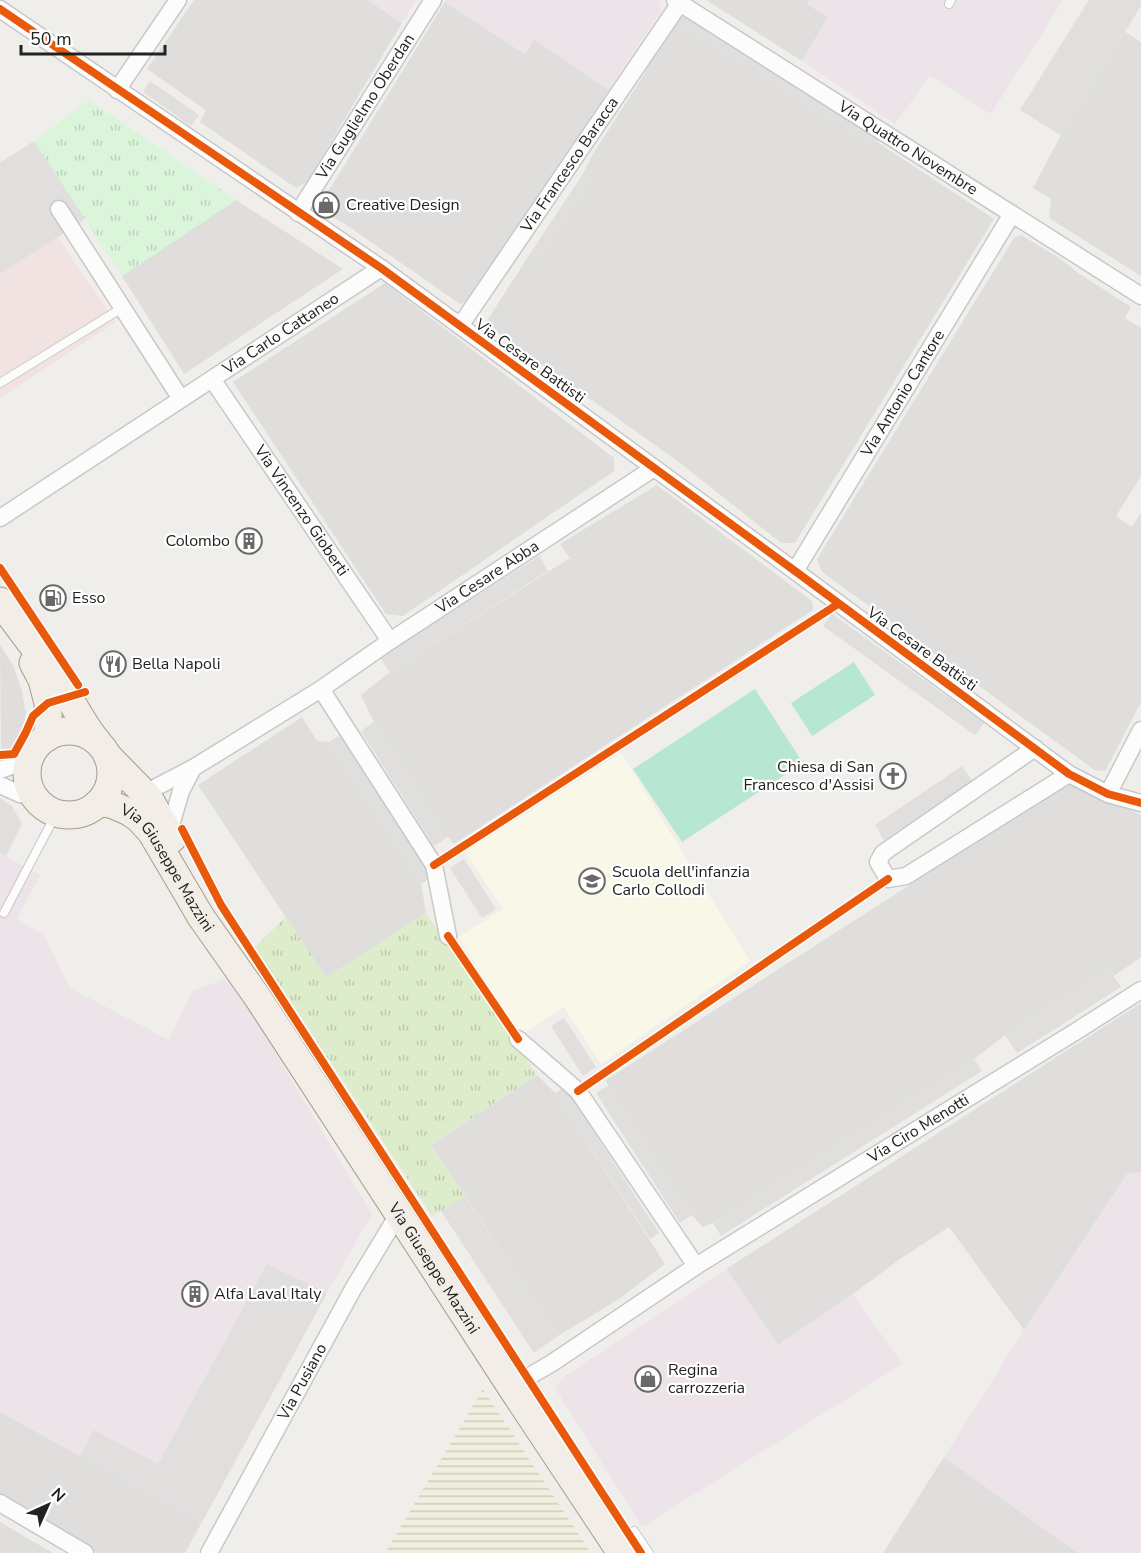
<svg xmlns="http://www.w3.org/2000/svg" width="1141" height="1553" viewBox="0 0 1141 1553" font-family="'Nunito Sans',sans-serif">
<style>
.residential{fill:#dfdedc}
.commercial{fill:#f1e3e1}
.industrial{fill:#ede4e9}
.education{fill:#f8f7e8}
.farmland{fill:url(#farmland-rules)}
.grass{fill:url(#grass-tufts)}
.park{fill:url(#park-tufts)}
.pitch{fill:#b7e6d2}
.parking{fill:#e0dfde}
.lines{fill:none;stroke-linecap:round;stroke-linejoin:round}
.service-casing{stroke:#c9c8c7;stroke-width:10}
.minor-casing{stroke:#c9c8c7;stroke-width:19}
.primary-casing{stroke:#a79c86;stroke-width:29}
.service{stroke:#fdfcfc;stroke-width:8}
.minor{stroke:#fdfcfc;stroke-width:16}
.primary{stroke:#f3ede7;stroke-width:27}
.cycleway-casing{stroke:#fff;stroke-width:11}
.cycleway{stroke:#e8590c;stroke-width:8}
.labels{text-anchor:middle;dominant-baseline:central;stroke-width:4.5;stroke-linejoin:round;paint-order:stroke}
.street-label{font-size:16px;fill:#222;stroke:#fff}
.poi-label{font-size:16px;fill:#222;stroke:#fff;text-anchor:start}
</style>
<defs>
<pattern id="farmland-rules" width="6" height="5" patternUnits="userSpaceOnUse" patternTransform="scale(1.5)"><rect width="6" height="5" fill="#efefdf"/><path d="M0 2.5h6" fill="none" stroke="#cdcdbf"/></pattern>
<pattern id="grass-tufts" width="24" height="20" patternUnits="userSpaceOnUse" patternTransform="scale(1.5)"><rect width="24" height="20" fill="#ddeccb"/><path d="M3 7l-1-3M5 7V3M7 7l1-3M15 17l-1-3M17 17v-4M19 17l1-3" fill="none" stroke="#bdcaae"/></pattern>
<pattern id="park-tufts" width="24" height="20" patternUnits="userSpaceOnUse" patternTransform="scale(1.5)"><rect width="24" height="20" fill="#daf5da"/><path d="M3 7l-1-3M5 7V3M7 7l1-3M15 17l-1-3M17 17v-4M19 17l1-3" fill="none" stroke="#bbd2bb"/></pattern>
</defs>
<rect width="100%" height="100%" fill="#f0eeeb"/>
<g class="residential">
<path d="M194 0H368L402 23 307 182 296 188 200 122 206 110 147 69Z"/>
<path d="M706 0H809L807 4 828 17 802 61Z"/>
<path d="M445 2 525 54 534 39 609 90 469 301 460 304 345 224 318 208Z"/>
<path d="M674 21 873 148 877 142 994 219 795 543H781L680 463 485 324 531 252 541 258 592 180 583 174 593 154 643 76Z"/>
<path d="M1125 32 1141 42V276L1049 218 1051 199 1033 188 1061 135Z"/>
<path d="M236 200 343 269 184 374 122 276Z"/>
<path d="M1021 235 1061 259 1078 273 1131 307 1125 318 1141 328V476L1116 516 1132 527 1141 513V702L1106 770 1096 771 822 572 817 559 1014 238Z"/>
<path d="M385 283 614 458V471L403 616 386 614 233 382Z"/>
<path d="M657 485 812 601 813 610 454 844 448 837 374 722 361 695 390 672 570 558 560 544Z"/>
<path d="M0 645 13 665 22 691 26 714 21 733 11 748 1 752Z"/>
<path d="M302 717 317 741 329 742 421 884 426 913 326 978 198 785Z"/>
<path d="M1067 784 1141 815V957L1114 976 1109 969 1005 1035 974 1059 713 1223 703 1227 692 1215 608 1086 606 1080Z"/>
<path d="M1141 1003V1172L1127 1174 1024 1330 949 1227 900 1259 853 1294 778 1345 726 1269Z"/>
<path d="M537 1075 555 1093 665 1264 619 1299 558 1336 431 1145Z"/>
<path d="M0 1412 202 1522 185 1553H98L0 1496Z"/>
<path d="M944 1457 1078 1553H883Z"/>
<path d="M0 1522 53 1553H0Z"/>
</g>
<path class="commercial" d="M34 141 85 219 58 238 116 322 0 398V163Z"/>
<g class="industrial">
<path d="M368 0H416L402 23Z"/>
<path d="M446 0H660L661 12 633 52 609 90 534 39 525 54 445 2Z"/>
<path d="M809 0H1063L991 114 930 76 895 124 802 61 828 17 807 3Z"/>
<path d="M0 853 40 875 17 919 44 935 70 988 169 1040 192 991 230 977 372 1214 327 1293 202 1522 0 1412Z"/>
<path d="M1141 1172V1553H1078L944 1457 1024 1330 1127 1174Z"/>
<path d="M726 1269 778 1345 853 1294 902 1364 642 1527 555 1388 562 1378Z"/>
</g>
<path class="education" d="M621 753 750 961 601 1064 564 1007 521 1035 458 937 503 909 465 852Z"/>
<path class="farmland" d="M483 1389 591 1553H385Z"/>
<path class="grass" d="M426 913 537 1075 431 1145 465 1197 432 1216 255 947 286 917 326 977Z"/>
<path class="park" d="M89 100 236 200 122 276 34 141Z"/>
<g class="pitch">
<path d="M854 662 875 695 812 736 791 703Z"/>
<path d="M755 689 803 763 682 842 633 769Z"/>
</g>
<g class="parking">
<path d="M1089 0H1139L1141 1V6L1061 135 1020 110Z"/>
<path d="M681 12 879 139 873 149 674 21Z"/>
<path d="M150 81 199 115 191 126 143 92Z"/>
<path d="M34 141 85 219 0 274V163Z"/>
<path d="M583 174 593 181 541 258 531 252Z"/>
<path d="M539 556 548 571 390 672 380 658Z"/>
<path d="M832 614 984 723 975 735 823 626Z"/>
<path d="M374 722 448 837 434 846 361 731Z"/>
<path d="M340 735 432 877 421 884 329 742Z"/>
<path d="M962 766 972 781 884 840 875 825Z"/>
<path d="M0 798 12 806 22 824 6 856 0 853Z"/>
<path d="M464 859 496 909 482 918 450 868Z"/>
<path d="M1109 969 1121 987 1017 1053 1005 1035Z"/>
<path d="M564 1018 596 1067 583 1076 551 1026Z"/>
<path d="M974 1059 982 1071 721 1236 713 1223Z"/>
<path d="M608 1086 692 1215 680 1223 596 1093Z"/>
<path d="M565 1087 659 1233 650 1239 555 1093Z"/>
<path d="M465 1197 558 1336 534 1353 441 1211Z"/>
<path d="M267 1264 327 1293 202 1522 80 1456 94 1430 158 1464Z"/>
</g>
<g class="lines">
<g class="service-casing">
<g id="service">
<path d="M949 4 951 0"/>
<path d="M0 383 122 308"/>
<path d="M4 913 57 812"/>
<path d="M617 1540 634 1531 649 1553"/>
</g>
</g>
<g class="minor-casing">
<g id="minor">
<path id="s1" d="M675 0 1141 296"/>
<path d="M0 9 381 268 795 571 1069 774 1108 794 1141 803"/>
<path d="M117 90 178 0"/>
<path d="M59 209 181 399"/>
<path id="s2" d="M298 213 433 0"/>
<path id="s3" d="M460 326 680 3"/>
<path id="s4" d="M212 379 390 641"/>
<path id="s5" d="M0 518 381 268"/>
<path id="s6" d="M795 571 1012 214"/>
<path d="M321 689 434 865 448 936"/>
<path d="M1035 748 883 853 878 862 888 879 906 876 1069 774"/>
<path d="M0 770 15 765 32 753"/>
<path d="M0 785 20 794 36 797"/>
<path id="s7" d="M145 793 193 768 321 689 390 641 654 468"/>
<path d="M1108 794 1141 730"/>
<path d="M169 832 181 791 193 768"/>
<path id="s8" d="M518 1039 578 1091 696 1266 1075 1032 1141 990"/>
<path d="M511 1387 552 1363 696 1266"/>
<path d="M0 1503 85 1553"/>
<path id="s9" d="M209 1553 353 1289 399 1213"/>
</g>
</g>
<g class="primary-casing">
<g id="primary">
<path d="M0 601C18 628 40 654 59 681 72 701 82 723 97 741"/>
<path d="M33 663 42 680 48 703V737"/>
<circle cx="69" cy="773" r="42"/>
<path d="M108 756 149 798 172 839"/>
<path id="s10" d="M97 804 106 803 113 805 129 812 138 818 151 832 201 917 258 998 511 1387 621 1553"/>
</g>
</g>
<use href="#service" class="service"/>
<use href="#minor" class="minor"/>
<use href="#primary" class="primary"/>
<g class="cycleway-casing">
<g id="cycleway">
<path d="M0 9 381 268 795 571 1069 774 1108 794 1141 803"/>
<path d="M0 568 78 685"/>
<path d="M0 755 14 754 26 732 33 716 48 703 85 692"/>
<path d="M182 829 221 905 641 1553"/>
<path d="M434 865 838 604"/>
<path d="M448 936 518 1039"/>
<path d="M578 1091 888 879"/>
</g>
</g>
<use href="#cycleway" class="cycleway"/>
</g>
<defs>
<g id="shop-ring" transform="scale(1.35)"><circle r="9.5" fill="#fff" stroke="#6a6968" stroke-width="1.5"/><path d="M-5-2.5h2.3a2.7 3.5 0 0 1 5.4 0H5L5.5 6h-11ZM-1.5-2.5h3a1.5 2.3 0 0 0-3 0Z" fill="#6a6968"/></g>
<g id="building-ring" transform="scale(1.35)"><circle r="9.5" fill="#fff" stroke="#6a6968" stroke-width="1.5"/><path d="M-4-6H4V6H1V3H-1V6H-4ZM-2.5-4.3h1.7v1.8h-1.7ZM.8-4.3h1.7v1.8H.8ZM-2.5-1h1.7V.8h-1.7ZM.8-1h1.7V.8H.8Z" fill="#6a6968"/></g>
<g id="fuel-ring" transform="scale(1.35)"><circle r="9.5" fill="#fff" stroke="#6a6968" stroke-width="1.5"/><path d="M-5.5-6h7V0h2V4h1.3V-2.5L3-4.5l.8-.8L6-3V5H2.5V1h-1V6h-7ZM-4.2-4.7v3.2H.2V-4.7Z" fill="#6a6968"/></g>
<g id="restaurant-ring" transform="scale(1.35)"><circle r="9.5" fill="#fff" stroke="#6a6968" stroke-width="1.5"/><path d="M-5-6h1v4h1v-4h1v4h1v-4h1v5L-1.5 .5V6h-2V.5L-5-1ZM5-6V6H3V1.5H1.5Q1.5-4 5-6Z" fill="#6a6968"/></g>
<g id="church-ring" transform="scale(1.35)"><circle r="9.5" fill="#fff" stroke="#6a6968" stroke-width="1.5"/><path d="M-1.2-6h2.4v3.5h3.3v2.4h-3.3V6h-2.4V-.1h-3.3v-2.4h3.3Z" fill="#6a6968"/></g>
<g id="school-ring" transform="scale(1.35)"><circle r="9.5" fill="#fff" stroke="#6a6968" stroke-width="1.5"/><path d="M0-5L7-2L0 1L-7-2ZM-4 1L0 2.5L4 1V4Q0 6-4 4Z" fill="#6a6968"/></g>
</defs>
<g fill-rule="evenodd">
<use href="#shop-ring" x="326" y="205"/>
<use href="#building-ring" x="249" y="541"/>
<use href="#fuel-ring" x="53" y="598"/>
<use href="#restaurant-ring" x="113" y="664"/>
<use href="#church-ring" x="893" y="776"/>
<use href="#school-ring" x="592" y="881"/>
<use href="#building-ring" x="195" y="1294"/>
<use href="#shop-ring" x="648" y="1379"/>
</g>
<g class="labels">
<g class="street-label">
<text stroke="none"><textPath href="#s2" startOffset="126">Via Guglielmo Oberdan</textPath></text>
<text stroke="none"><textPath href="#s1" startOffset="276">Via Quattro Novembre</textPath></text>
<text stroke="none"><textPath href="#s3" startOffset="195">Via Francesco Baracca</textPath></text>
<text stroke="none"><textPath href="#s5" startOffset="336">Via Carlo Cattaneo</textPath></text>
<text transform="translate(530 361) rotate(36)">Via Cesare Battisti</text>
<text stroke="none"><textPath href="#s6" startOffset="208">Via Antonio Cantore</textPath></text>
<text stroke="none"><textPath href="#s4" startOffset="159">Via Vincenzo Gioberti</textPath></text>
<text stroke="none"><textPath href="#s7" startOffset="405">Via Cesare Abba</textPath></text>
<text transform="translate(922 649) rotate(36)">Via Cesare Battisti</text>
<text stroke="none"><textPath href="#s10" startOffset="102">Via Giuseppe Mazzini</textPath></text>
<text stroke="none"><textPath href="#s8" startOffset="552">Via Ciro Menotti</textPath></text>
<text stroke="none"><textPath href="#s10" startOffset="584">Via Giuseppe Mazzini</textPath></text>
<text stroke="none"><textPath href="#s9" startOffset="195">Via Pusiano</textPath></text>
</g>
<g class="poi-label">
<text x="346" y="205">Creative Design</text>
<text x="230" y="541" text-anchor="end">Colombo</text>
<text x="72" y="598">Esso</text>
<text x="132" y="664">Bella Napoli</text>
<text x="874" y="767" text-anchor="end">Chiesa di San<tspan x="874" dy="18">Francesco d'Assisi</tspan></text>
<text x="612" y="872">Scuola dell'infanzia<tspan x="612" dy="18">Carlo Collodi</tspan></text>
<text x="214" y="1294">Alfa Laval Italy</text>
<text x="668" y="1370">Regina<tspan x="668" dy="18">carrozzeria</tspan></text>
</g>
</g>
<g transform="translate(48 1505) rotate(45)" stroke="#ffffff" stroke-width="4.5" paint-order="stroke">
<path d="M0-4.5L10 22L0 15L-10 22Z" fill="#222222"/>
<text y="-9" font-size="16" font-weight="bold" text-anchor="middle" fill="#222222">N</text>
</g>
<path d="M21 45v9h144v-9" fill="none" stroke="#222222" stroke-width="3"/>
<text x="30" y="45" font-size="18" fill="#222222" stroke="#ffffff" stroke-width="4.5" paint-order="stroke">50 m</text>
</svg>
